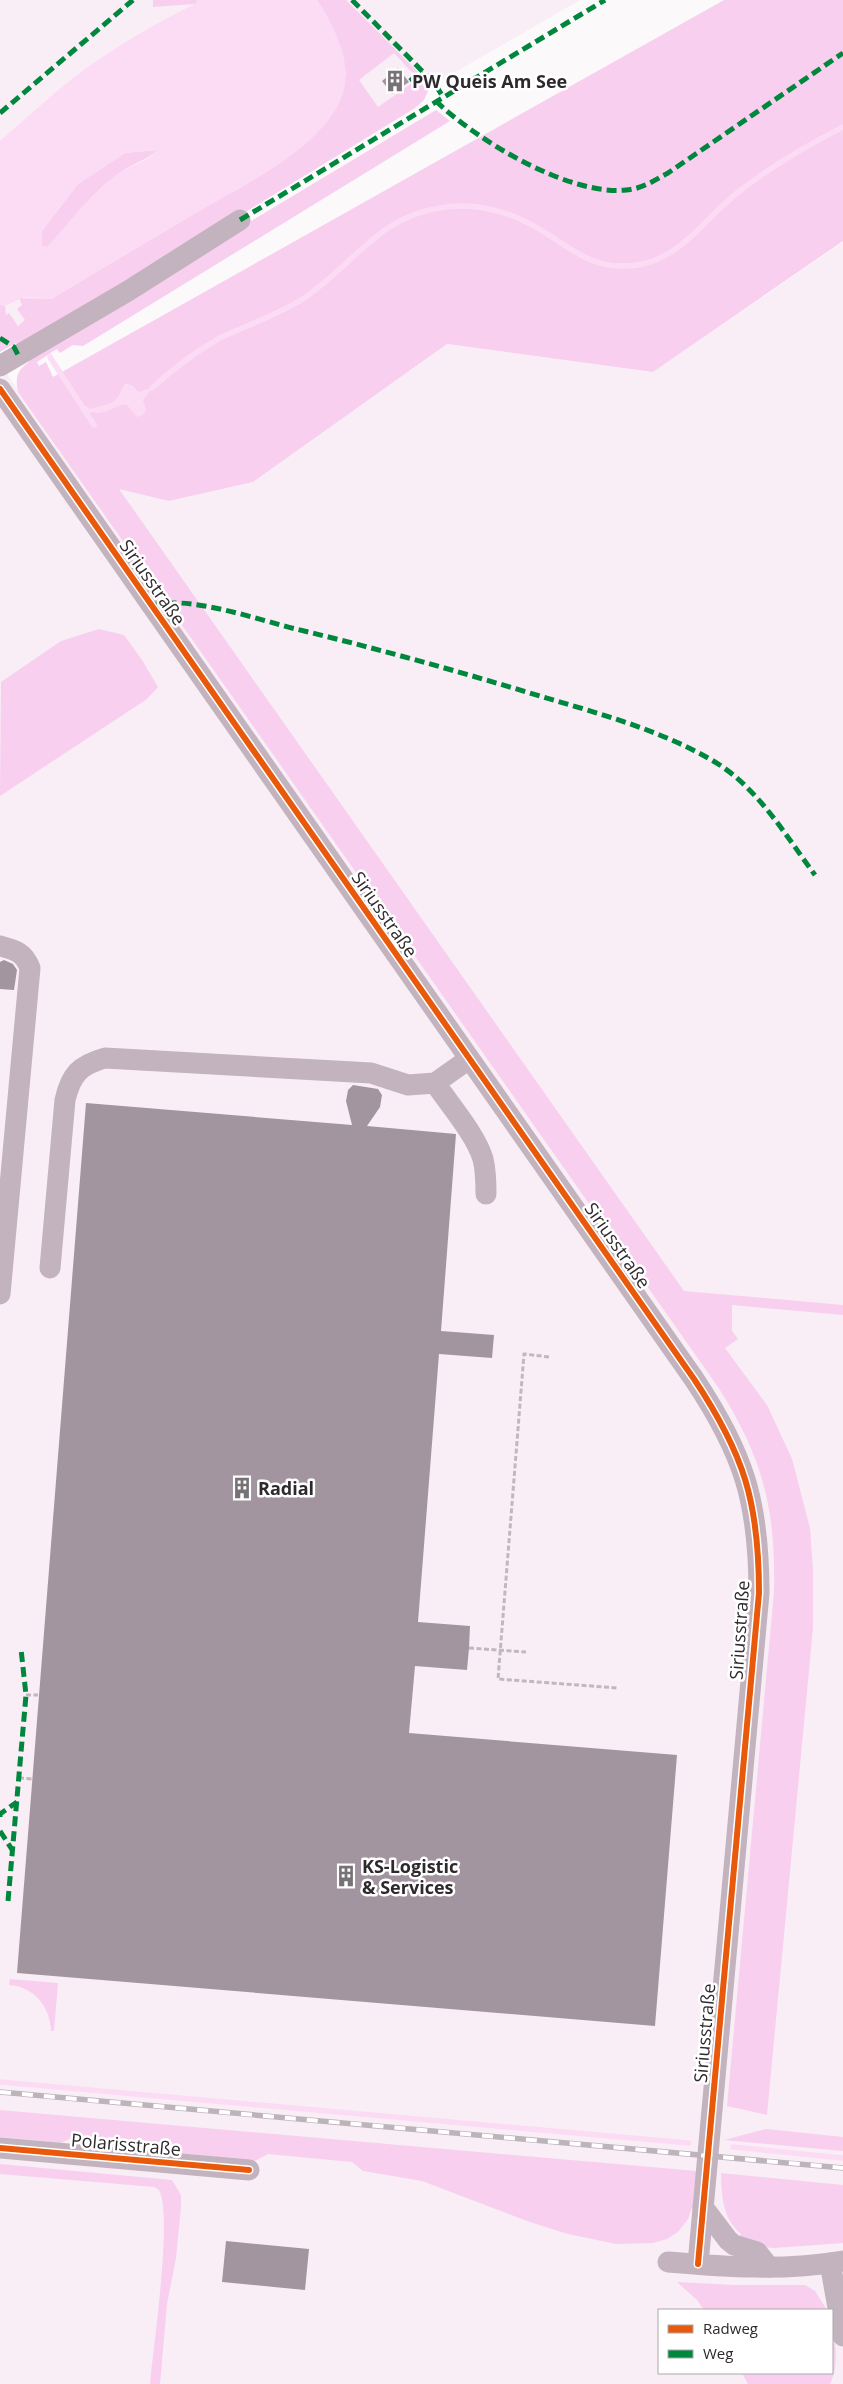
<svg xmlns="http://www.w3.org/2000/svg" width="843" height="2384" viewBox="0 0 843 2384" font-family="'Open Sans',sans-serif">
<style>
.built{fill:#f9eef6;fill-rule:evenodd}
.green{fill:#f8cfee;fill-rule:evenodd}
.water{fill:#fcdcf4;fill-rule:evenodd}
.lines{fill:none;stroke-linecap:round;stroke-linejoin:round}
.stream{stroke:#fcdcf4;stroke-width:5.5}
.building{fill:#a295a0}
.path{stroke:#c0b8be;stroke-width:3;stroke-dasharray:5 2.5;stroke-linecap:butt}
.minor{stroke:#c2b3bf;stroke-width:21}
.rail-casing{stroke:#bdb3ba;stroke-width:5.5}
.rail{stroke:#fff;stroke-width:4;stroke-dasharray:11;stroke-linecap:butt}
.quiet{stroke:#00873e;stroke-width:5;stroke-dasharray:10 5;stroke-linecap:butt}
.cycleway-casing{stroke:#fff;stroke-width:9}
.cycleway{stroke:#e8590c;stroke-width:6}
.labels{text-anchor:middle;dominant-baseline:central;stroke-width:5;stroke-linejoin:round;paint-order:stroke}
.poi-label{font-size:18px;font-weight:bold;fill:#2e292d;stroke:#fff;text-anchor:start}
.street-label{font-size:18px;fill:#2e292d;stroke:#fff}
</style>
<rect width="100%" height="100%" fill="#fcf9fb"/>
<g class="built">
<path d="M0 0H580L0 336Z"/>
<path d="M843 242V2384H0V375L5 371 97 503 119 488 169 501 253 482 447 344 653 372ZM659 2310H832V2373H659Z"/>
</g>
<g class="green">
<path d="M153 0H198L195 4 153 7Z"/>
<path d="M317 0H346L423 77 428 91 424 100 415 108 133 281 19 348 16 343 0 352V304L5 306 6 315 9 313 18 326 25 320 17 309 22 305 19 298 52 299 346 75C341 46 333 24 317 0ZM394 53 418 79 378 107 359 80Z"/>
<path d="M724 0H843V241L653 372 447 344 253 482 169 501 119 489 684 1291 843 1305V1315L732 1305V1331L738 1339 725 1348 767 1405 792 1459 810 1528 813 1570V1628L767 2115 727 2106 774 1592C776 1510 763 1457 718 1387L18 392C15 378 17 370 29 362L26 356 436 110 450 121 83 346 73 345 60 353 57 349 37 362 39 366 46 362 53 377Z"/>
<path d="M157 150C146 161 133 163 121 172 95 188 68 225 47 248L41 246 42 231 78 184 125 153Z"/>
<path d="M99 629 124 635 142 660 158 687 147 699 0 796 1 682 61 641Z"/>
<path d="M10 1979 58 1983 54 2031H51C50 2006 34 1987 9 1985Z"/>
<path d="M0 2110 697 2171 694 2202 688 2219 678 2232 667 2239 653 2243 616 2244 568 2234 530 2222 422 2181 363 2171 352 2162 268 2154 255 2161 168 2152 157 2143 73 2137 61 2143 0 2137Z"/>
<path d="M766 2129 843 2137V2151L724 2140Z"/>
<path d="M0 2164 172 2180 181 2195V2207L176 2258 167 2304 160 2384H150C153 2348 173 2215 159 2190L154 2187 0 2174Z"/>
<path d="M721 2173 843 2185V2243L774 2248 761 2247 737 2239 741 2234C722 2217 722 2198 721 2173Z"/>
<path d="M677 2282 734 2285H805L815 2291 827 2310H704L697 2300Z"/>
<path d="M832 2325C836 2345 839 2365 830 2384H748L742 2373H832Z"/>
</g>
<g class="water">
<path d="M198 0H317C335 28 355 65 341 99 318 151 245 184 198 212 149 241 100 270 52 299L24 297 5 306 0 305V141C24 120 48 98 73 78 111 49 152 25 195 4ZM156 150C149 162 133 164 121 172 94 189 69 224 47 247L42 246V231L78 184 125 153Z"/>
<path d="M125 383 133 386 139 392 152 388 143 400 146 410 143 415 137 417 126 404C112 407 103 417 89 411 94 405 104 407 111 403 120 398 120 391 125 383Z"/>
</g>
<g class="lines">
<g class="stream">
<path d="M50 357 83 408 89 411"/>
<path d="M152 388C173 369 195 352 220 338 247 325 275 316 301 300 333 280 357 249 388 228 418 208 458 201 493 210 502 212 512 215 520 219 563 237 584 273 637 265 680 259 705 219 737 193 770 167 806 146 843 127"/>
<path d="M84 410 94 425"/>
<path d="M0 2082 689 2143"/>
<path d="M733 2147 843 2158"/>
</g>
</g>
<g class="building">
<path d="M398 68 409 82 392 94 382 81Z"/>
<path d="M4 960 13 964 17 970 14 990 0 989V962Z"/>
<path d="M353 1085 378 1089 382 1095 380 1107 367 1126 456 1134 441 1331 494 1335 492 1358 439 1354 418 1622 470 1626 469 1648 467 1670 415 1666 409 1733 677 1755 655 2026 17 1973 86 1103 352 1125 346 1101 348 1090Z"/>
<path d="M226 2241 309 2249 305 2290 222 2282Z"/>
</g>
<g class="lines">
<g class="path">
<path d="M549 1357 524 1354 498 1679 618 1688"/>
<path d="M469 1648 526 1652"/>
<path d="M26 1695H38"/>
<path d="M19 1778 33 1779"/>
</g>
<g class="minor">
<path d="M0 366 128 291 240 220"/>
<path d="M0 389 694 1379C744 1454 759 1502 759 1593L698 2264"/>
<path d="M0 946C15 950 24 952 30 968L0 1294"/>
<path d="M435 1083C450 1105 476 1135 483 1159 486 1171 486 1182 486 1194"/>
<path d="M50 1268 65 1100C71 1074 80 1065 105 1058L371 1073 408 1085 435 1083 469 1059"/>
<path d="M0 2148 249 2170"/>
<path d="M703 2207 728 2240 734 2245 757 2252 769 2267"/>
<path d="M668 2262C726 2267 785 2271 843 2261"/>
<path d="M830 2263 843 2336"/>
</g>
<g class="rail-casing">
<path id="rail" d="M0 2092 843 2168"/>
</g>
<use href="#rail" class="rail"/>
<g class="quiet">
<path d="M352 0 435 84 443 97"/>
<path d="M410 81 422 71"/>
<path d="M436 101C476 140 569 196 626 190 642 189 655 180 668 173L843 53"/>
<path d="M0 113 133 0"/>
<path d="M240 220 605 0"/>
<path d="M0 338 14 347 18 355"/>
<path d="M152 606C186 594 259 620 296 629 379 649 461 672 543 697 601 714 663 731 715 762 758 788 786 836 815 875"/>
<path d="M0 1817V1814L17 1802"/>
<path d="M0 1831 13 1851"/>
<path d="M8 1901 26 1695 21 1649"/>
</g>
<g class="cycleway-casing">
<g id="cycleway">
<path d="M0 389 694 1379C744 1454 759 1502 759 1593L698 2264"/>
<path d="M0 2148 249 2170"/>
</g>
</g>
<use href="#cycleway" class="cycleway"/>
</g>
<defs>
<g id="building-bare" transform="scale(1.725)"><path d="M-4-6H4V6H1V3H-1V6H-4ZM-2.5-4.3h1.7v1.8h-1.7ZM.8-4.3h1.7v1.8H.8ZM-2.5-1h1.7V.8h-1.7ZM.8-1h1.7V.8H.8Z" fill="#767275" stroke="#fff" stroke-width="2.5" paint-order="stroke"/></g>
</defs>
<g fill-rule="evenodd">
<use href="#building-bare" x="395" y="81"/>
<use href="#building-bare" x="242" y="1488"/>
<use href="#building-bare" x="346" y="1876"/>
</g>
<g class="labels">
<g class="poi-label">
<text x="412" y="81">PW Queis Am See</text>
<text x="258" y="1488">Radial</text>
<text x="362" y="1866">KS-Logistic<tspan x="362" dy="21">&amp; Services</tspan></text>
</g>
<g class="street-label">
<text transform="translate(153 582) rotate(55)">Siriusstraße</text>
<text transform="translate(385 914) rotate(55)">Siriusstraße</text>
<text transform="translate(618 1245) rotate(55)">Siriusstraße</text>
<text transform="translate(739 1630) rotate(-86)">Siriusstraße</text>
<text transform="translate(704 2033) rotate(-85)">Siriusstraße</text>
<text transform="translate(126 2144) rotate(5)">Polarisstraße</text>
</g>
</g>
<rect x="658" y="2309" width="175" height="65" fill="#ffffff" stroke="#aba9ab"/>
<rect x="668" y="2325" width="25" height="8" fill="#e8590c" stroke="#aba9ab"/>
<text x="703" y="2334" font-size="15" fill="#2e292d">Radweg</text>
<rect x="668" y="2350" width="25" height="8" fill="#00873e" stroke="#aba9ab"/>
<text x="703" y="2359" font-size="15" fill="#2e292d">Weg</text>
</svg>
